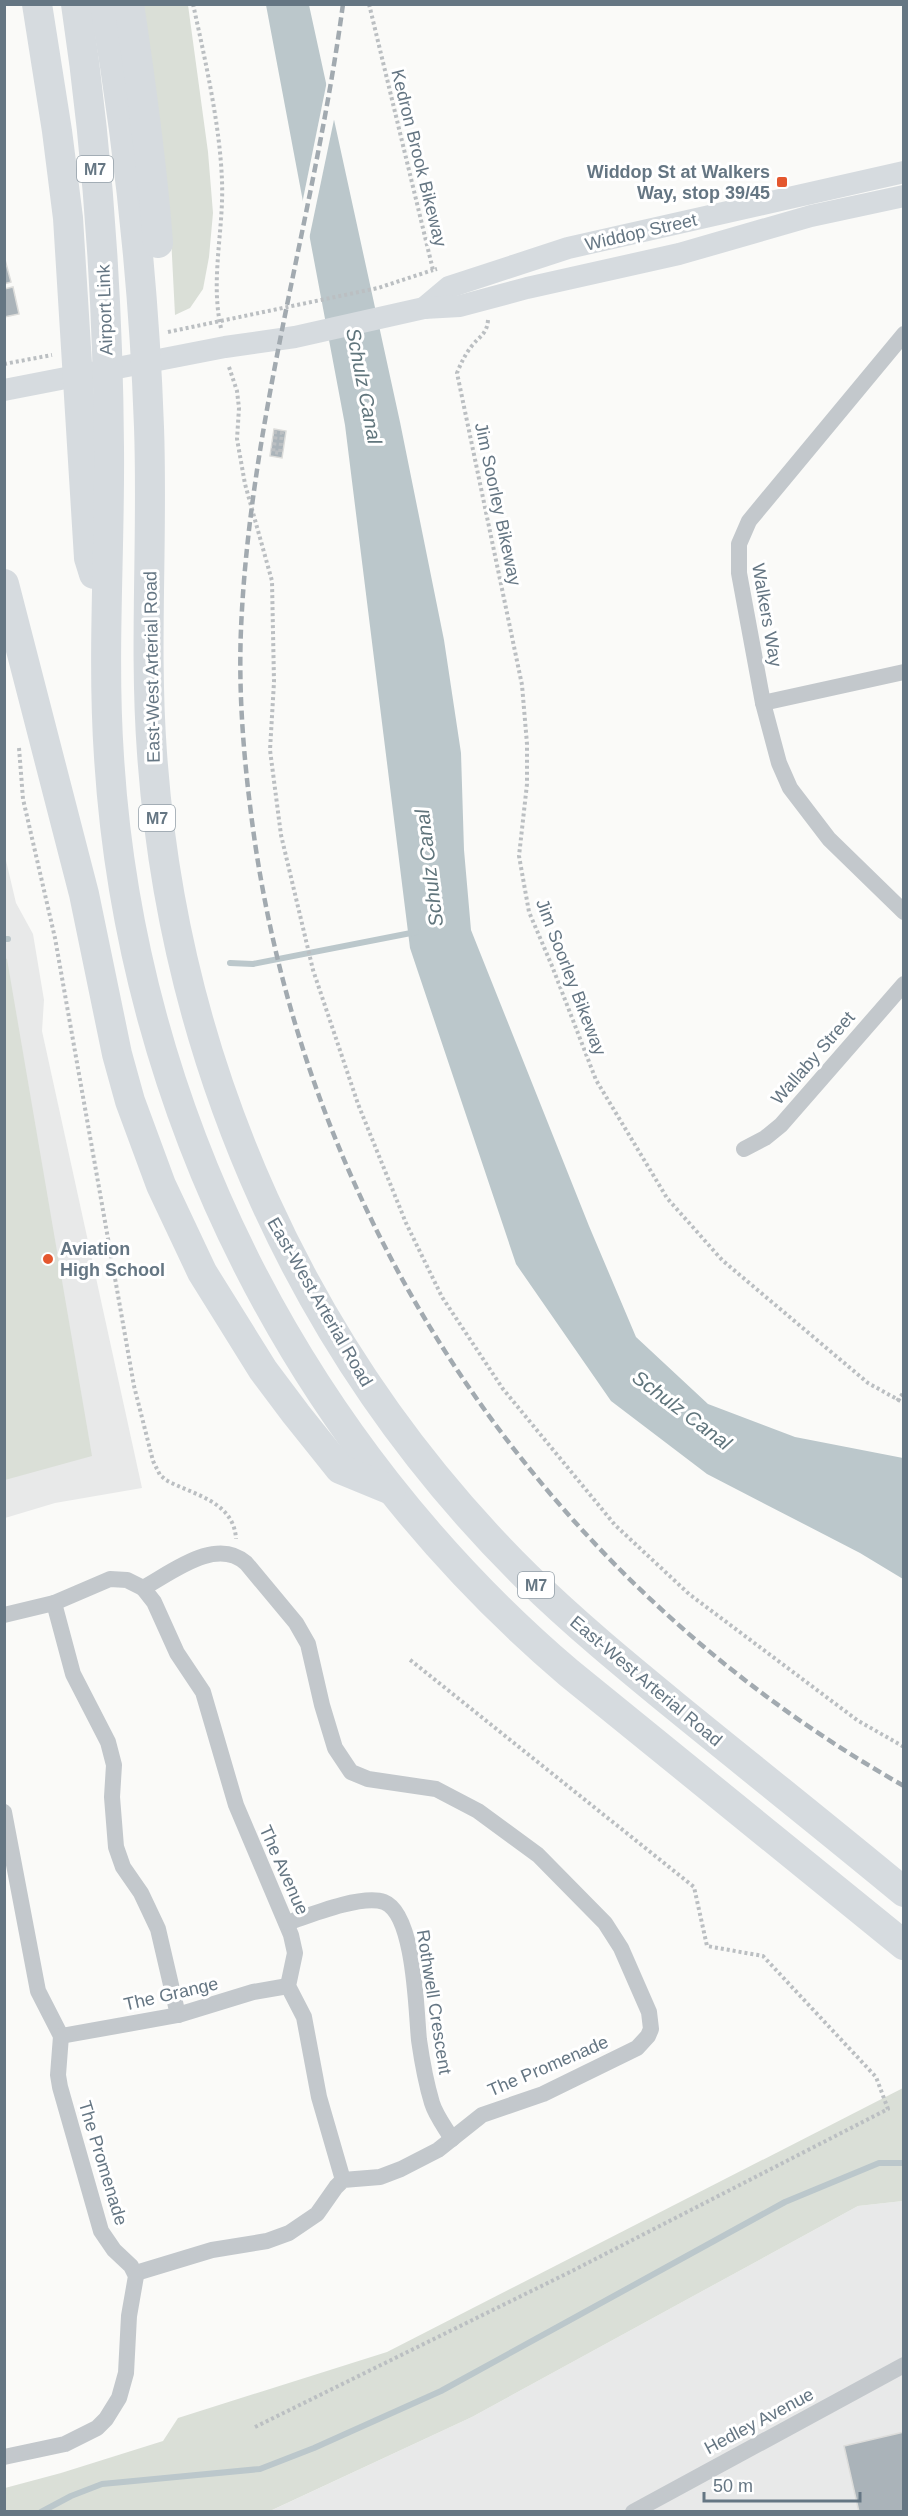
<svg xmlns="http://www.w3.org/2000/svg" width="908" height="2516" viewBox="0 0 908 2516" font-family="Arial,sans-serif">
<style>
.built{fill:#e8e9e9}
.green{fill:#dadfd7}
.water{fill:#bbc7cb}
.pier{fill:#fafaf8}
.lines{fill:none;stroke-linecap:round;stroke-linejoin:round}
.stream{stroke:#bbc7cb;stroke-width:6}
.building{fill:#aab3b9;stroke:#dcdcda;stroke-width:1.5}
.path{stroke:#bbbfc2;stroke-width:4;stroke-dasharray:3 3;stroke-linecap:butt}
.street{stroke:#c3c8cc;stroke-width:16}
.secondary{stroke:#d6dbdf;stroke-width:22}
.highway{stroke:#d6dbdf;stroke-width:30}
.rail{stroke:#a2aab0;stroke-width:4.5;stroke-dasharray:9 4.5;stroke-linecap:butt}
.poi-dot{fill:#e4572e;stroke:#fff;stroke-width:2}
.labels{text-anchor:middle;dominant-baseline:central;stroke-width:6;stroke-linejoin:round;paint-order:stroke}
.shield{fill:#fff;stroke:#939fa8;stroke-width:1.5}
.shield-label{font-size:16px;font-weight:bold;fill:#657683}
.street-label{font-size:18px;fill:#657683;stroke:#fff}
.poi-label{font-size:18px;font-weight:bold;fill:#657683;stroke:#fff;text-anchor:end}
.water-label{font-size:20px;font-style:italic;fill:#60757c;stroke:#fff}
</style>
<rect width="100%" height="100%" fill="#fafaf8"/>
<g class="built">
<path d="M4 852 16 903 33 934 44 1000 42 1031 142 1488 55 1503 5 1518Z"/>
<path d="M903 2201V2511L268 2512 472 2417 858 2206Z"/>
</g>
<g class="green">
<path d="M143 5H188L208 152 213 213 209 257 203 289 190 308 175 315 170 217Z"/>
<path d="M5 958 7 959 92 1456 5 1480Z"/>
<path d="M903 2088V2201L858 2206 472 2417 270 2511H5V2488L61 2473 163 2441 178 2418 387 2352Z"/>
</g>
<path class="water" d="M266 5H309L400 422 444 640 461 753 464 850 471 930 589 1226 636 1337 708 1404 795 1437 903 1458V1579L860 1553 707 1474 611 1401 516 1264 410 948 345 425Z"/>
<path class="pier" d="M328 76 336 110 308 244 301 209Z"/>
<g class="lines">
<g class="stream">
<path d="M4 939H8"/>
<path d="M230 963 253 964 416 932"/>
<path d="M41 2512 71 2496 102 2484 260 2469 314 2448 441 2391 785 2202 879 2163H904"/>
</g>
</g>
<g class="building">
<path d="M4 256 11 282 4 284Z"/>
<path d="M13 287 19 314 4 317V289Z"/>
<path d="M274 429 286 431 282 458 270 456Z"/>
<path d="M904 2432V2512H859L844 2446Z"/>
</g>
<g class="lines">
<g class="path">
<path d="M193 4C205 59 220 125 222 181 224 229 210 280 221 328"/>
<path d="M369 4 433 270 437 269"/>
<path d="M488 320C487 335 478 337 471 347 465 355 461 363 457 373L522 685 527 744V784L519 856 529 912 552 966 596 1080 667 1198 722 1260 868 1383 904 1403"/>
<path d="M168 332 378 288 433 270"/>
<path d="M4 364 52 355"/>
<path d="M229 367 237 391 239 408 237 439 245 484 272 581 274 682 270 750 281 835 313 970 358 1104 406 1223 442 1297 503 1389 615 1525 689 1594 857 1720 904 1747"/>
<path d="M274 432 282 433 280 453 273 452 276 434"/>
<path d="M19 748 23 799 55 938 134 1386 153 1461 160 1475 166 1480C193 1495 234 1501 236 1539"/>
<path d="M897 1401 904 1392"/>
<path d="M255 2427 570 2272 888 2109 876 2077 763 1956 707 1946 694 1887 409 1659"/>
</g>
<g class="street">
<path d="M904 334 749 521 739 544V573L763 703 779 763 790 788 829 839 904 912"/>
<path d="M763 703 904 672"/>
<path d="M744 1149 765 1138 781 1125 904 984"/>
<path d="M143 1588 154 1602 177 1653 203 1692 236 1805 291 1935 295 1953 288 1986 304 2017 319 2097 343 2180"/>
<path d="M54 1603 73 1674 108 1742 114 1765 112 1797 116 1847 123 1867 141 1893 158 1929 178 2015"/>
<path d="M4 1615 54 1603 110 1579 127 1580 143 1588C171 1573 216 1536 246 1563L296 1623 308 1644 322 1705 335 1748 351 1772 368 1779 436 1789 478 1811 538 1855 605 1923 621 1948 649 2012 651 2029 648 2036 637 2048 543 2094 482 2115 438 2150 401 2169 380 2177 343 2180 336 2187 317 2214 289 2233 267 2241 212 2250 136 2273"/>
<path d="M4 1812 38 1991 61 2036 58 2075 60 2087 101 2231 114 2250 131 2266 136 2276 129 2316 126 2373 119 2398 106 2419 97 2428 65 2444 4 2457"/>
<path d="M287 1923C310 1915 362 1894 384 1902 415 1914 416 2011 419 2040 422 2061 426 2083 432 2103 436 2116 445 2127 452 2139"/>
<path d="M61 2036 178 2015 253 1992 288 1986"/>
<path d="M633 2512 904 2365"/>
</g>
<g class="secondary">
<path d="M424 308 449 287 568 248 904 172"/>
<path d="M4 390 225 347 295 337 424 308 460 306 527 288 679 254 811 216 904 196"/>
</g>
<g class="highway">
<path d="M37 4 57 131 68 218 89 558 94 574"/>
<path d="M76 4C98 151 108 299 109 448 110 551 102 654 109 757 131 1112 299 1443 569 1673L904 1945"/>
<path d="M105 4C129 145 144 285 149 427 153 536 144 645 152 753 174 1066 304 1357 527 1577 574 1623 625 1665 675 1706 751 1768 828 1829 904 1892"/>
<path d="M129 4C141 84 152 163 158 243"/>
<path d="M4 584 84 894 117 1054 130 1101 161 1185 202 1272 263 1370 296 1414 340 1469 391 1490"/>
</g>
<path class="rail" d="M343 4C315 214 250 417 241 629 238 700 245 773 255 843 314 1241 554 1588 904 1786"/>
</g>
<g class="poi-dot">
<rect x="776" y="176" width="12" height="12" rx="3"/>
<circle cx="48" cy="1259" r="6"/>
</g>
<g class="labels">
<g class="shield">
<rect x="77" y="156" width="36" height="26" rx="4.5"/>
<rect x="139" y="805" width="36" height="26" rx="4.5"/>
<rect x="518" y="1572" width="36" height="26" rx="4.5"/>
</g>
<g class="shield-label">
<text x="95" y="169">M7</text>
<text x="157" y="818">M7</text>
<text x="536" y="1585">M7</text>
</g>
<g class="street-label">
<text transform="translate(419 158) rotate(76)">Kedron Brook Bikeway</text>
<text transform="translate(641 232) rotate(-13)">Widdop Street</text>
<text transform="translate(105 310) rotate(-92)">Airport Link</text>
<text transform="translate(498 504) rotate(78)">Jim Soorley Bikeway</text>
<text transform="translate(767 615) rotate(80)">Walkers Way</text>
<text transform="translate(152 667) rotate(-91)">East-West Arterial Road</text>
<text transform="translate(571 977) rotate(69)">Jim Soorley Bikeway</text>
<text transform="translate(813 1058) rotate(-49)">Wallaby Street</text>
<text transform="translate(320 1302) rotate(60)">East-West Arterial Road</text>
<text transform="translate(646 1681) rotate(40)">East-West Arterial Road</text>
<text transform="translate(284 1870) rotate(66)">The Avenue</text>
<text transform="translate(171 1994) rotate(-13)">The Grange</text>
<text transform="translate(434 2002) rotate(81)">Rothwell Crescent</text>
<text transform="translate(548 2066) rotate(-23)">The Promenade</text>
<text transform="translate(103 2163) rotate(73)">The Promenade</text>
<text transform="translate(759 2421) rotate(-28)">Hedley Avenue</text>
</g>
<g class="poi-label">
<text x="770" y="172">Widdop St at Walkers<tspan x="770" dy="21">Way, stop 39/45</tspan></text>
<text x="60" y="1249" text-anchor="start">Aviation<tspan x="60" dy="21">High School</tspan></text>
</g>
<g class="water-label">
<text transform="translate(364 386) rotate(79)">Schulz Canal</text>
<text transform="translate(429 868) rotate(-97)">Schulz Canal</text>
<text transform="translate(682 1410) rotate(37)">Schulz Canal</text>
</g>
</g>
<rect width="908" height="2516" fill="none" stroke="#657683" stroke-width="12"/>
<path d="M704 2492v9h156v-9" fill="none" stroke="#657683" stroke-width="3"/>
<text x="713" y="2492" font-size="18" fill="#657683" stroke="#ffffff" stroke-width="4.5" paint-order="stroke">50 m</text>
</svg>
